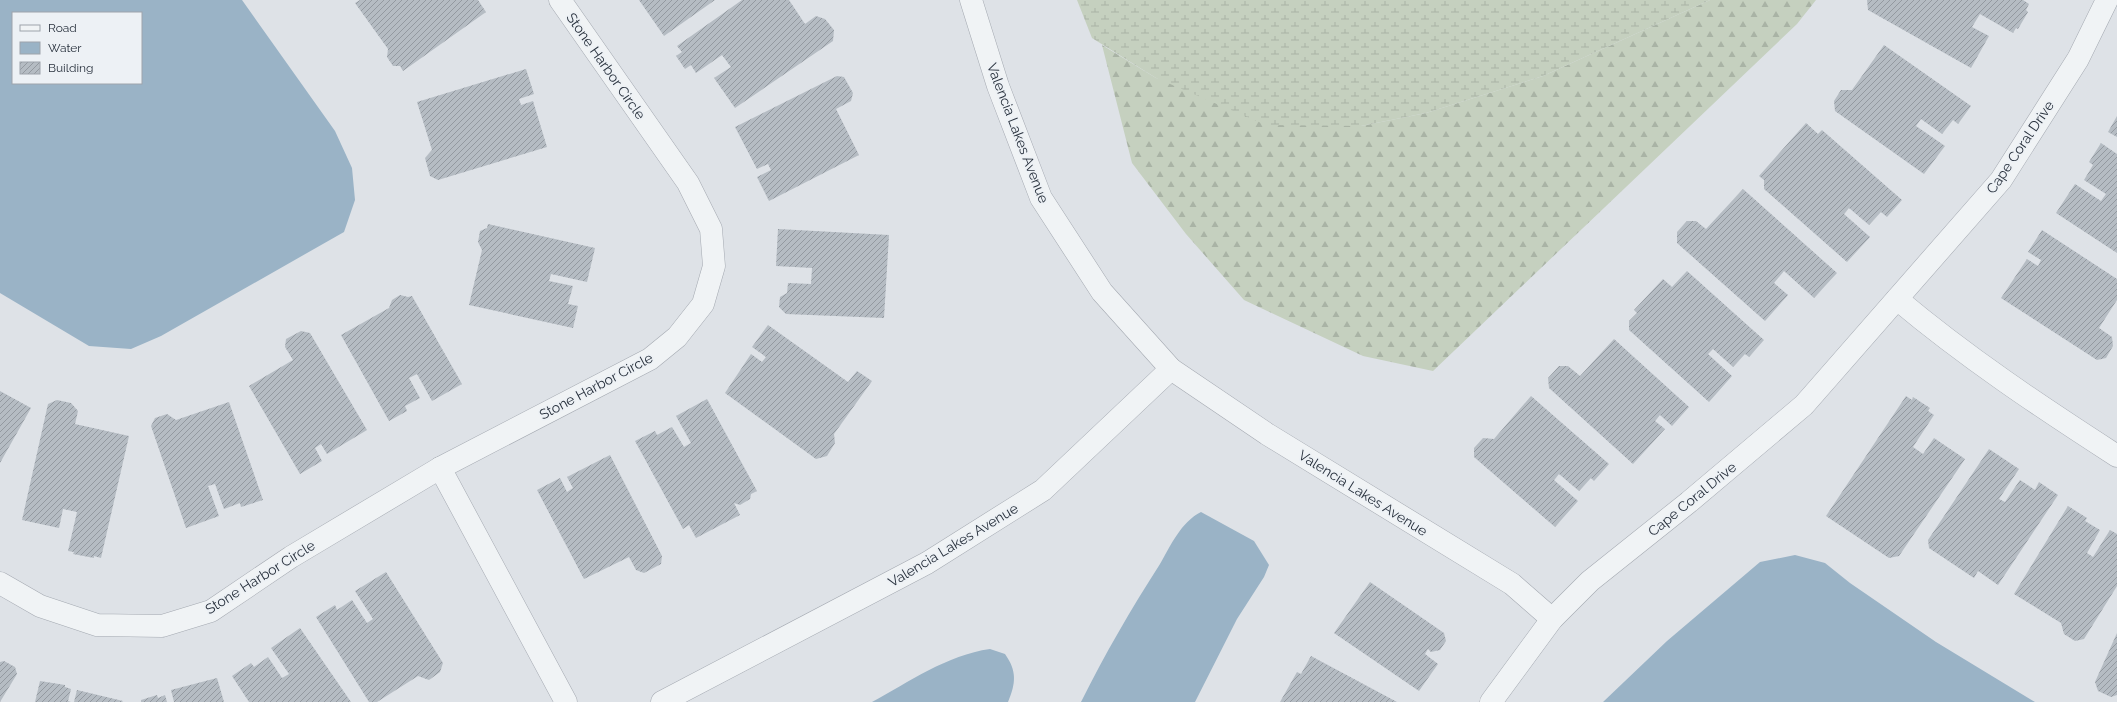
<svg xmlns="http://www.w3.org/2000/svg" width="2117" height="702" viewBox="0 0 2117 702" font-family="Raleway,sans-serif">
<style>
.forest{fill:url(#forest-firs)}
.wetland{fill:url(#wetland-marsh)}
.water{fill:#9ab3c6;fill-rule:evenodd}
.building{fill:url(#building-hatch)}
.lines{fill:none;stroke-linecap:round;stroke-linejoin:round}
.minor-casing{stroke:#a4a9b1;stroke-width:23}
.minor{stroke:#f0f3f5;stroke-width:22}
.labels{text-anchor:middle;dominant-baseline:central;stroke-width:3.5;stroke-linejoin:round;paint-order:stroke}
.street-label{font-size:14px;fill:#28313d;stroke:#edf1f5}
</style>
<defs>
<pattern id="forest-firs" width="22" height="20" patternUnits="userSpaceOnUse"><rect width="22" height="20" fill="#c5d0bf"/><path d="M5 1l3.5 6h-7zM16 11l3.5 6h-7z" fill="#a9b3a5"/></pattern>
<pattern id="wetland-marsh" width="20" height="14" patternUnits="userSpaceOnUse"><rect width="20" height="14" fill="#c5d0bf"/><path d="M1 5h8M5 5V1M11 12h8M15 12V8" fill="none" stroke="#a9b3a5"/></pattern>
<pattern id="building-hatch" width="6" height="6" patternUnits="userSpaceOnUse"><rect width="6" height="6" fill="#b5bcc3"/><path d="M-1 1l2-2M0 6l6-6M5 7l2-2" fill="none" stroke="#9399a0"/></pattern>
</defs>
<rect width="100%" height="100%" fill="#dee2e7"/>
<path class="forest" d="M1710 0H1816L1797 24 1433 371 1363 356 1244 300 1186 234 1132 163 1102 45 1156 78 1361 126 1426 113 1543 76Z"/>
<path class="wetland" d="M1077 0H1710L1543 76 1426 113 1361 126 1266 125 1156 78 1092 38Z"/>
<g class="water">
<path d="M0 0H242L335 131 352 168 355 200 344 232 161 336 131 349 89 346 0 293ZM13 13H141V83H13Z"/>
<path d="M1201 512 1254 541 1269 565 1264 577 1237 619 1195 702H1081C1105 654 1131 609 1160 564 1171 545 1181 522 1201 512Z"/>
<path d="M1795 555 1825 563 1850 583 1936 642 2035 702H1603L1667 641 1760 562Z"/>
<path d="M990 649 1005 654C1017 671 1016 683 1008 702H872C909 682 947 655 990 649Z"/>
</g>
<g class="building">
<path d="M360 0H478L486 12 403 71 400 66H393L387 57 388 49 355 3Z"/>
<path d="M639 0H715L664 36Z"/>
<path d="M742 0H789L805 24 816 16 825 19 834 30 833 41 735 108 714 78 731 67 722 55 696 73 691 65 685 69 676 56 682 52 677 46Z"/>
<path d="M1867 0H2023L2029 4 2026 10 2028 12 2018 29 2016 28 2013 33 1980 14 1972 27 1989 36 1971 68 1868 10Z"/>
<path d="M1884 45 1971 106 1958 124 1953 120 1942 134 1921 119 1916 126 1945 146 1924 174 1835 111 1834 101 1841 90H1852Z"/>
<path d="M526 69 534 94 519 99 521 105 533 101 547 147 438 180 430 176 425 158 432 150 417 102Z"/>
<path d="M837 76 844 77 853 93 851 101 836 109 859 155 769 201 757 177 771 170 768 164 757 169 735 127Z"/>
<path d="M2117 116V137L2108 132Z"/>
<path d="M1806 123 1818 134 1822 130 1902 200 1887 217 1881 212 1869 225 1849 208 1844 214 1870 237 1847 262 1764 189V180L1759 176Z"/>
<path d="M2101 143 2117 154V253L2056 213 2075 184 2101 201 2106 194 2084 180 2093 165 2089 162Z"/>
<path d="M1743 189 1837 273 1814 298 1784 271 1774 283 1788 295 1765 321 1677 243V232L1687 221H1696L1706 229Z"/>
<path d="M488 224 595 248 587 282 551 274 549 281 573 286 568 304 578 306 573 328 469 305 482 250 478 242 480 231 487 228Z"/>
<path d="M778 229 889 235 884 318 786 314 779 307 780 297 787 293 788 283 811 284 812 268 776 266Z"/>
<path d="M2042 230 2117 279V300L2099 328 2112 337 2113 346 2106 358 2097 360 2001 298 2027 259 2038 266 2041 260 2028 252Z"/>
<path d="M1687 271 1764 340 1749 357 1745 354 1733 367 1713 349 1708 354 1732 376 1709 402 1629 330V321L1637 313 1634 310 1663 279 1672 287Z"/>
<path d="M400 295 408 297 412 296 462 384 432 401 417 374 409 378 420 398 405 406 407 411 389 421 341 335 389 308 392 300Z"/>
<path d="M768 325 848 382 857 371 872 381 834 434 835 443 827 456 816 459 725 393 751 354 762 362 766 357 752 347Z"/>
<path d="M301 331 310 333 367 430 327 454 321 444 315 448 322 461 300 474 249 386 293 360 285 347 286 339Z"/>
<path d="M1614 339 1689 407 1672 426 1660 415 1655 421 1665 429 1633 464 1549 388 1548 378 1559 366H1568L1580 376Z"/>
<path d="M0 391 31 408 0 463Z"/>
<path d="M1531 396 1609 464 1594 481 1591 478 1579 491 1559 474 1554 480 1578 501 1555 527 1474 457V448L1483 438 1494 439Z"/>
<path d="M1906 396 1912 400 1913 397 1930 408 1928 411 1934 415 1913 447 1923 454 1934 438 1965 459 1899 556 1889 558 1826 516Z"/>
<path d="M707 399 757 491 751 494 750 499 740 505 734 503 740 515 696 538 689 525 683 529 635 441 655 431 657 435 672 427 684 447 691 443 676 416Z"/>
<path d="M57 400 71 403 78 411 75 424 129 436 101 558 94 556V558L73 554 74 552 68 551 77 512 63 509 59 528 22 520 48 404Z"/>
<path d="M229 402 263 500 241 507 240 503 224 509 215 484 208 486 219 516 186 528 151 426 155 418 167 414 176 420Z"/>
<path d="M1989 449 2019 469 1999 499 2005 502 2020 480 2035 490 2039 482 2058 495 1998 585 1978 571 1974 578 1929 548 1928 540Z"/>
<path d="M610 455 662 556 661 564 644 573 636 570 629 557 584 579 537 490 560 478 567 492 573 488 567 477Z"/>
<path d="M2068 506 2087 518 2085 521 2100 530 2087 553 2093 557 2110 530 2117 534V586L2084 639 2075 641 2064 634 2061 623 2014 594Z"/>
<path d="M386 572 443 663 440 672 429 680 418 676 377 702H369L316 617 335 605 337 610 352 600 367 623 373 619 355 591Z"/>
<path d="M1370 582 1444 633 1446 641 1440 650 1431 652 1428 649 1425 654 1438 664 1419 691 1334 633Z"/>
<path d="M300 628 351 702H249L232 676 251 663 254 667 268 657 282 678 289 674 271 648Z"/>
<path d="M2117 633V695L2111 697 2098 691 2095 682Z"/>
<path d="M1311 656 1397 702H1280L1297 672 1301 674Z"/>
<path d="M4 661 15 667 17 674 0 702V662Z"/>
<path d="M217 678 224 702H174L171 690Z"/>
<path d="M40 681 65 685V687L71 689 68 701 71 702H35Z"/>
<path d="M77 690 123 701 122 702H74Z"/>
<path d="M157 695 158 698 165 695 167 702H141V700Z"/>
</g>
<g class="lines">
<g class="minor-casing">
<g id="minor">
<path d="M1897 299C1966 357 2041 407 2117 456"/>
<path d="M1171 369 1267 434 1512 584 1552 619"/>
<path d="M440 468 566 702"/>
<path d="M0 583 40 606 97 625 162 626 211 611 291 557 440 468 650 359 677 337 703 304 714 266 711 229 688 183 560 0"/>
<path d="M662 702 927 563 1043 490 1171 369 1102 292 1041 198 998 86 971 0"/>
<path d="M1491 702 1552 619 1590 581 1689 502 1804 405 2001 180 2078 59 2107 0"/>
</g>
</g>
<use href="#minor" class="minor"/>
</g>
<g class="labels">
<g class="street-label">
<text transform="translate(606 66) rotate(55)">Stone Harbor Circle</text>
<text transform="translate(1018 133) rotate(69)">Valencia Lakes Avenue</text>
<text transform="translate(2020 147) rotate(-56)">Cape Coral Drive</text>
<text transform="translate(596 386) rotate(-28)">Stone Harbor Circle</text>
<text transform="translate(1363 493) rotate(32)">Valencia Lakes Avenue</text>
<text transform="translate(1692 499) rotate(-39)">Cape Coral Drive</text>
<text transform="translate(953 545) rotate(-31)">Valencia Lakes Avenue</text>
<text transform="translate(260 577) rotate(-32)">Stone Harbor Circle</text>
</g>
</g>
<rect x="12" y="12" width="130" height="72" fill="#edf1f5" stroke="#9ea4ab"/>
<rect x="20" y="25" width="20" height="6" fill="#f0f3f5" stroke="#9ea4ab"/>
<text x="48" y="32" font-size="12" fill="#28313d">Road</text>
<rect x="20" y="42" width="20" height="12" fill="#9ab3c6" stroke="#9ea4ab"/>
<text x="48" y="52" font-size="12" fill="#28313d">Water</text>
<rect x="20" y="62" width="20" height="12" fill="url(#building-hatch)" stroke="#9ea4ab"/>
<text x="48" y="72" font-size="12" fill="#28313d">Building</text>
</svg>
